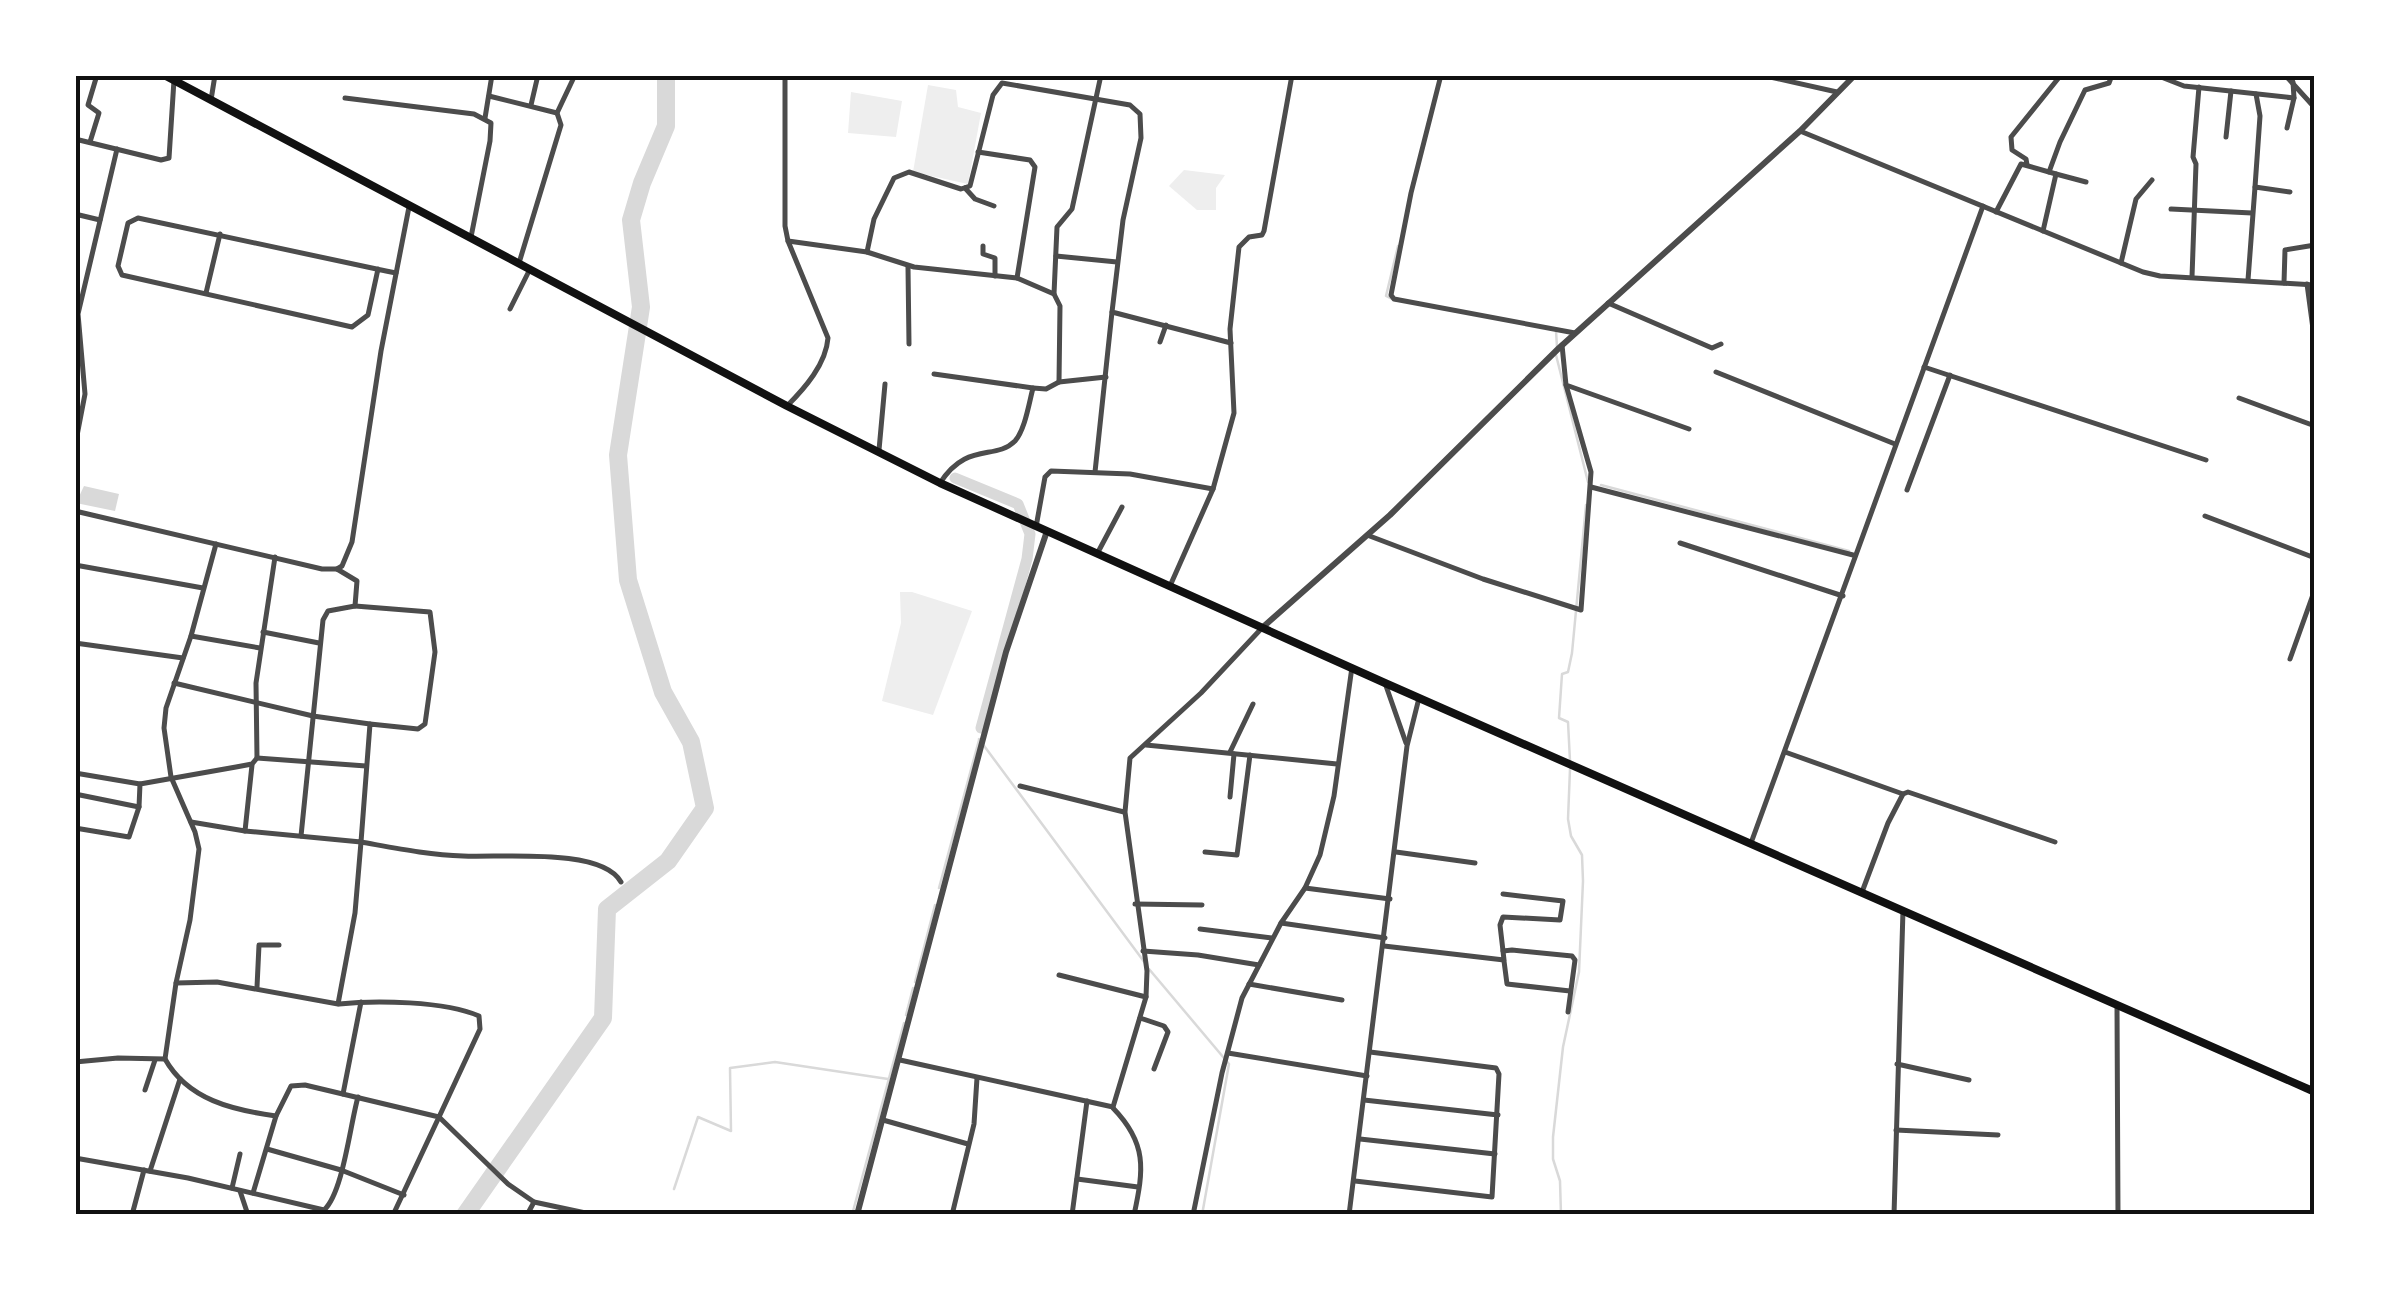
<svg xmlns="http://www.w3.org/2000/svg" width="2390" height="1290" viewBox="0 0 2390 1290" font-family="'Open Sans',sans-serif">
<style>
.green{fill:#eee}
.water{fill:#d9d9d9}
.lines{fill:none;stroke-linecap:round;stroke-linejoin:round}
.stream{stroke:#d9d9d9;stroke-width:2.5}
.canal{stroke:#d9d9d9;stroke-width:11}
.river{stroke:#d9d9d9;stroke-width:18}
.minor{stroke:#4c4c4c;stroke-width:5}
.tertiary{stroke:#4c4c4c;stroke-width:6}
.trunk{stroke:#111;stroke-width:8}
.neatline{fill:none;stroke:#111;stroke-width:4}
</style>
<rect width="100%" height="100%" fill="#fff"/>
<g class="green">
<path d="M928 85 956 90 958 107 981 113 968 184 913 172Z"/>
<path d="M851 92 902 101 896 137 848 133Z"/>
<path d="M1184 170 1225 175 1216 188V210H1197L1169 186Z"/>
<path d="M900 592H912L972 611 933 715 882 701 901 623Z"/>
</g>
<path class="water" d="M84 486 119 494 115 511 76 503Z"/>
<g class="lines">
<g class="stream">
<path d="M1396 301 1386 296 1398 246"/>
<path d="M1556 331 1557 347"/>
<path d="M1556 355 1588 482"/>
<path d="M1601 485 1849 551"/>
<path d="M979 739 1145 963"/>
<path d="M1570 761 1568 722 1559 718 1562 674 1568 672 1572 653 1586 505"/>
<path d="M939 888 979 740"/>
<path d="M1149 969 1229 1064 1202 1215"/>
<path d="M915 982 935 905"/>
<path d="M906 1015 913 988"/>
<path d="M674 1189 698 1117 731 1131 730 1068 775 1062 888 1079"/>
<path d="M852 1215 904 1023"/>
<path d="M1561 1215 1560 1181 1553 1159V1137L1563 1047 1579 972 1583 881 1582 855 1571 836 1568 819 1570 769"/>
</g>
<path class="canal" d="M955 478 1018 504 1030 534 1027 559 981 728"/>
<path class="river" d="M465 1215 603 1018 607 909 668 861 705 808 691 742 663 692 628 580 618 455 641 307 631 220 642 183 666 126V75"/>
<g class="minor">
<path d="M785 75V226L788 241 828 338C826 364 805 388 787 406"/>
<path d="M1441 75 1411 193 1391 295 1394 299 1575 333"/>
<path d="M1761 75 1837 92"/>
<path d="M2156 75 2184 86 2294 98"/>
<path d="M2285 75 2315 108"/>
<path d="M489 96 557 113"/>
<path d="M345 98 474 114 491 123 490 141 471 237"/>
<path d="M211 100 215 75"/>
<path d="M531 105 538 75"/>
<path d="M485 118 492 75"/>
<path d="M2287 128 2294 98 2293 82"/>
<path d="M1800 131 2143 272 2160 276 2315 285"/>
<path d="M2226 137 2231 91"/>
<path d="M75 139 161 160 169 158 174 80"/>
<path d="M90 142 99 113 88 105 97 75"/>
<path d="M978 152 1030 160 1035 167 1017 278"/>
<path d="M2027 165 2026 159 2012 150 2011 137 2061 75"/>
<path d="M2049 172 2060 142 2085 90 2109 83 2112 75"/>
<path d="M2255 187 2260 116 2256 94"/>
<path d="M965 188 975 199 994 206"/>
<path d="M2171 209 2252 213"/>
<path d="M1996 212 2021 164 2056 174"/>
<path d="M75 214 100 220"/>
<path d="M2043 231 2056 174 2086 182"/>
<path d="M788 241 867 252 914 267 1017 278 1054 294 1060 306 1059 382 1046 389 1033 388C1029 403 1025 430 1015 441 995 461 967 441 940 483"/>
<path d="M983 246V254L995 258V276"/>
<path d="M867 252 874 219 894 178 909 172 961 189 970 186 993 95 1002 83 1130 105 1140 114 1141 138 1123 220 1112 312 1231 343"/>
<path d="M1056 256 1117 262"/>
<path d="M519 263 561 125 557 113 575 75"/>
<path d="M2121 263 2136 199 2152 180"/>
<path d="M908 267 909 344"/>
<path d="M378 269 368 315 352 327 122 275 118 266 128 223 138 218 386 271 396 273"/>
<path d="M2192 277 2196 164 2193 157 2199 87"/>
<path d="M2248 280 2255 187 2290 192"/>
<path d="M2284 283 2285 250 2315 245"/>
<path d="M2307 284 2315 344"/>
<path d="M206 293 220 234"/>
<path d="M1054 294 1057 227 1072 209 1101 75"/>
<path d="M1608 303 1712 348 1721 344"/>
<path d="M510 309 530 269"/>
<path d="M1160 342 1166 325"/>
<path d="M1562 345 1566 385 1689 429"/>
<path d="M1924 367 2206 460"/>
<path d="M1716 372 1895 444"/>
<path d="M934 374 1033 388"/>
<path d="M1059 382 1106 377"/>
<path d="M2239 398 2315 426"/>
<path d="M75 446 85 394 78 314 117 149"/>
<path d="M879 450 885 384"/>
<path d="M1095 472 1112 312"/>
<path d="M1591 487 1853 555"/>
<path d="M1907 490 1950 375"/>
<path d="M75 511 322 569H337L357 581 355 606 430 612 435 652 425 724 418 729 370 724 361 842 245 831 191 822"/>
<path d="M2205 516 2315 558"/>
<path d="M1036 527 1045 477 1051 471 1130 474 1213 489 1234 413 1230 329 1239 247 1249 237 1262 235 1264 231 1292 75"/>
<path d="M1367 535 1483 579 1581 610 1591 472 1566 385"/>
<path d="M1680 543 1843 596"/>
<path d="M1097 554 1122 507"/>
<path d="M75 565 203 588"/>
<path d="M337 569 342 566 352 542 381 351 409 207"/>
<path d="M1170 586 1213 489"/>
<path d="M263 632 319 643"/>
<path d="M191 636 260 648"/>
<path d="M75 643 183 658"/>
<path d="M2290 659 2315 589"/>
<path d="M174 683 313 716 370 724"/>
<path d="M1385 683 1406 743"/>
<path d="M1146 745 1337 764"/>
<path d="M1230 752 1253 704"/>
<path d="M1785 752 1903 794 1908 792 2055 842"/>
<path d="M257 758 366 766"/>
<path d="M75 773 140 784"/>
<path d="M1020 786 1124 812"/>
<path d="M75 794 139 807"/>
<path d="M1230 797 1234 754"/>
<path d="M75 828 129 837 139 807 140 784 236 767 252 764 257 758 256 683 275 557"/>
<path d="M245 831 252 765"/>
<path d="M301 836 323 620 328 611 355 606"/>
<path d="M1751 843 1983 206"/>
<path d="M1205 852 1237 855 1250 755"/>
<path d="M1396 852 1475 863"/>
<path d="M1305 888 1390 899"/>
<path d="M1862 892 1888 823 1903 794"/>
<path d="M1503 894 1563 901 1560 920 1503 917 1500 925 1503 951"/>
<path d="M1135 904 1202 905"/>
<path d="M1281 923 1385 938"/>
<path d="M1200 929 1272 938"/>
<path d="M1384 946 1504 960 1503 951 1512 950 1572 956 1575 960 1568 1012"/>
<path d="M1143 951 1198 955 1259 965"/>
<path d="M1504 961 1507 984 1570 991"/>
<path d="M1059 975 1146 997"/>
<path d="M176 983 217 982 338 1004 355 913 361 842C395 848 429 855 463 856 499 858 602 847 621 882"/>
<path d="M1249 984 1342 1000"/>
<path d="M257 987 259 945H279"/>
<path d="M339 1004C375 1000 445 1001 479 1016L480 1029 439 1117 508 1184 534 1202 595 1215"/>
<path d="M2117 1005 2118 1215"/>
<path d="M1140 1018 1164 1026 1168 1032 1154 1069"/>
<path d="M1228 1053 1367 1076"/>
<path d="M165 1059C188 1100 233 1110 276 1116"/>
<path d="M900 1060 1113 1107 1146 997 1147 971 1125 812 1130 758 1201 693 1261 629"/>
<path d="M75 1062 118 1058 165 1059 176 983 190 920 199 849 195 832 171 777 164 728 166 708 191 636 216 544"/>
<path d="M1897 1064 1969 1080"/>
<path d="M145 1090 155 1060"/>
<path d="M343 1094 361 1002"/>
<path d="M1364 1100 1498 1115"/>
<path d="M1113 1108C1147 1143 1144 1169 1134 1215"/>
<path d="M883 1120 968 1144"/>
<path d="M1896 1130 1998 1135"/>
<path d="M1360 1139 1495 1154"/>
<path d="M267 1149 341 1170 404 1195"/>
<path d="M75 1158 188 1178 324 1210C343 1193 350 1125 358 1097"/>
<path d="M150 1171 180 1079"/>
<path d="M1077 1179 1138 1187"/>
<path d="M1355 1181 1492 1197 1499 1074 1496 1068 1370 1052"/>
<path d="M2314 1181 2315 1162"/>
<path d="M232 1188 240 1154"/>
<path d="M240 1191 248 1215"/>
<path d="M253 1193 276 1116 291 1086 305 1085 439 1117 393 1215"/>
<path d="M132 1215 144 1170"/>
<path d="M527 1215 534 1202"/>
<path d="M952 1215 974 1124 977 1078"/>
<path d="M1072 1215 1087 1101"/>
<path d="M1193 1215 1222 1073 1242 998 1281 923 1305 888 1320 855 1334 796 1352 667"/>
<path d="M1349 1215 1407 746 1419 698"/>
<path d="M1894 1215 1903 910"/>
</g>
<g class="tertiary">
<path d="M1263 627 1390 515 1559 348 1800 131 1855 75"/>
<path d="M857 1215 1006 652 1047 531"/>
</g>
<path class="trunk" d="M164 75 787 406 940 483 1385 683 2315 1092"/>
</g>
<rect width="2390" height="1290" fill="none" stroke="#ffffff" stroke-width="155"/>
<rect x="78" y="78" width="2234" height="1134" class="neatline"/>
</svg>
